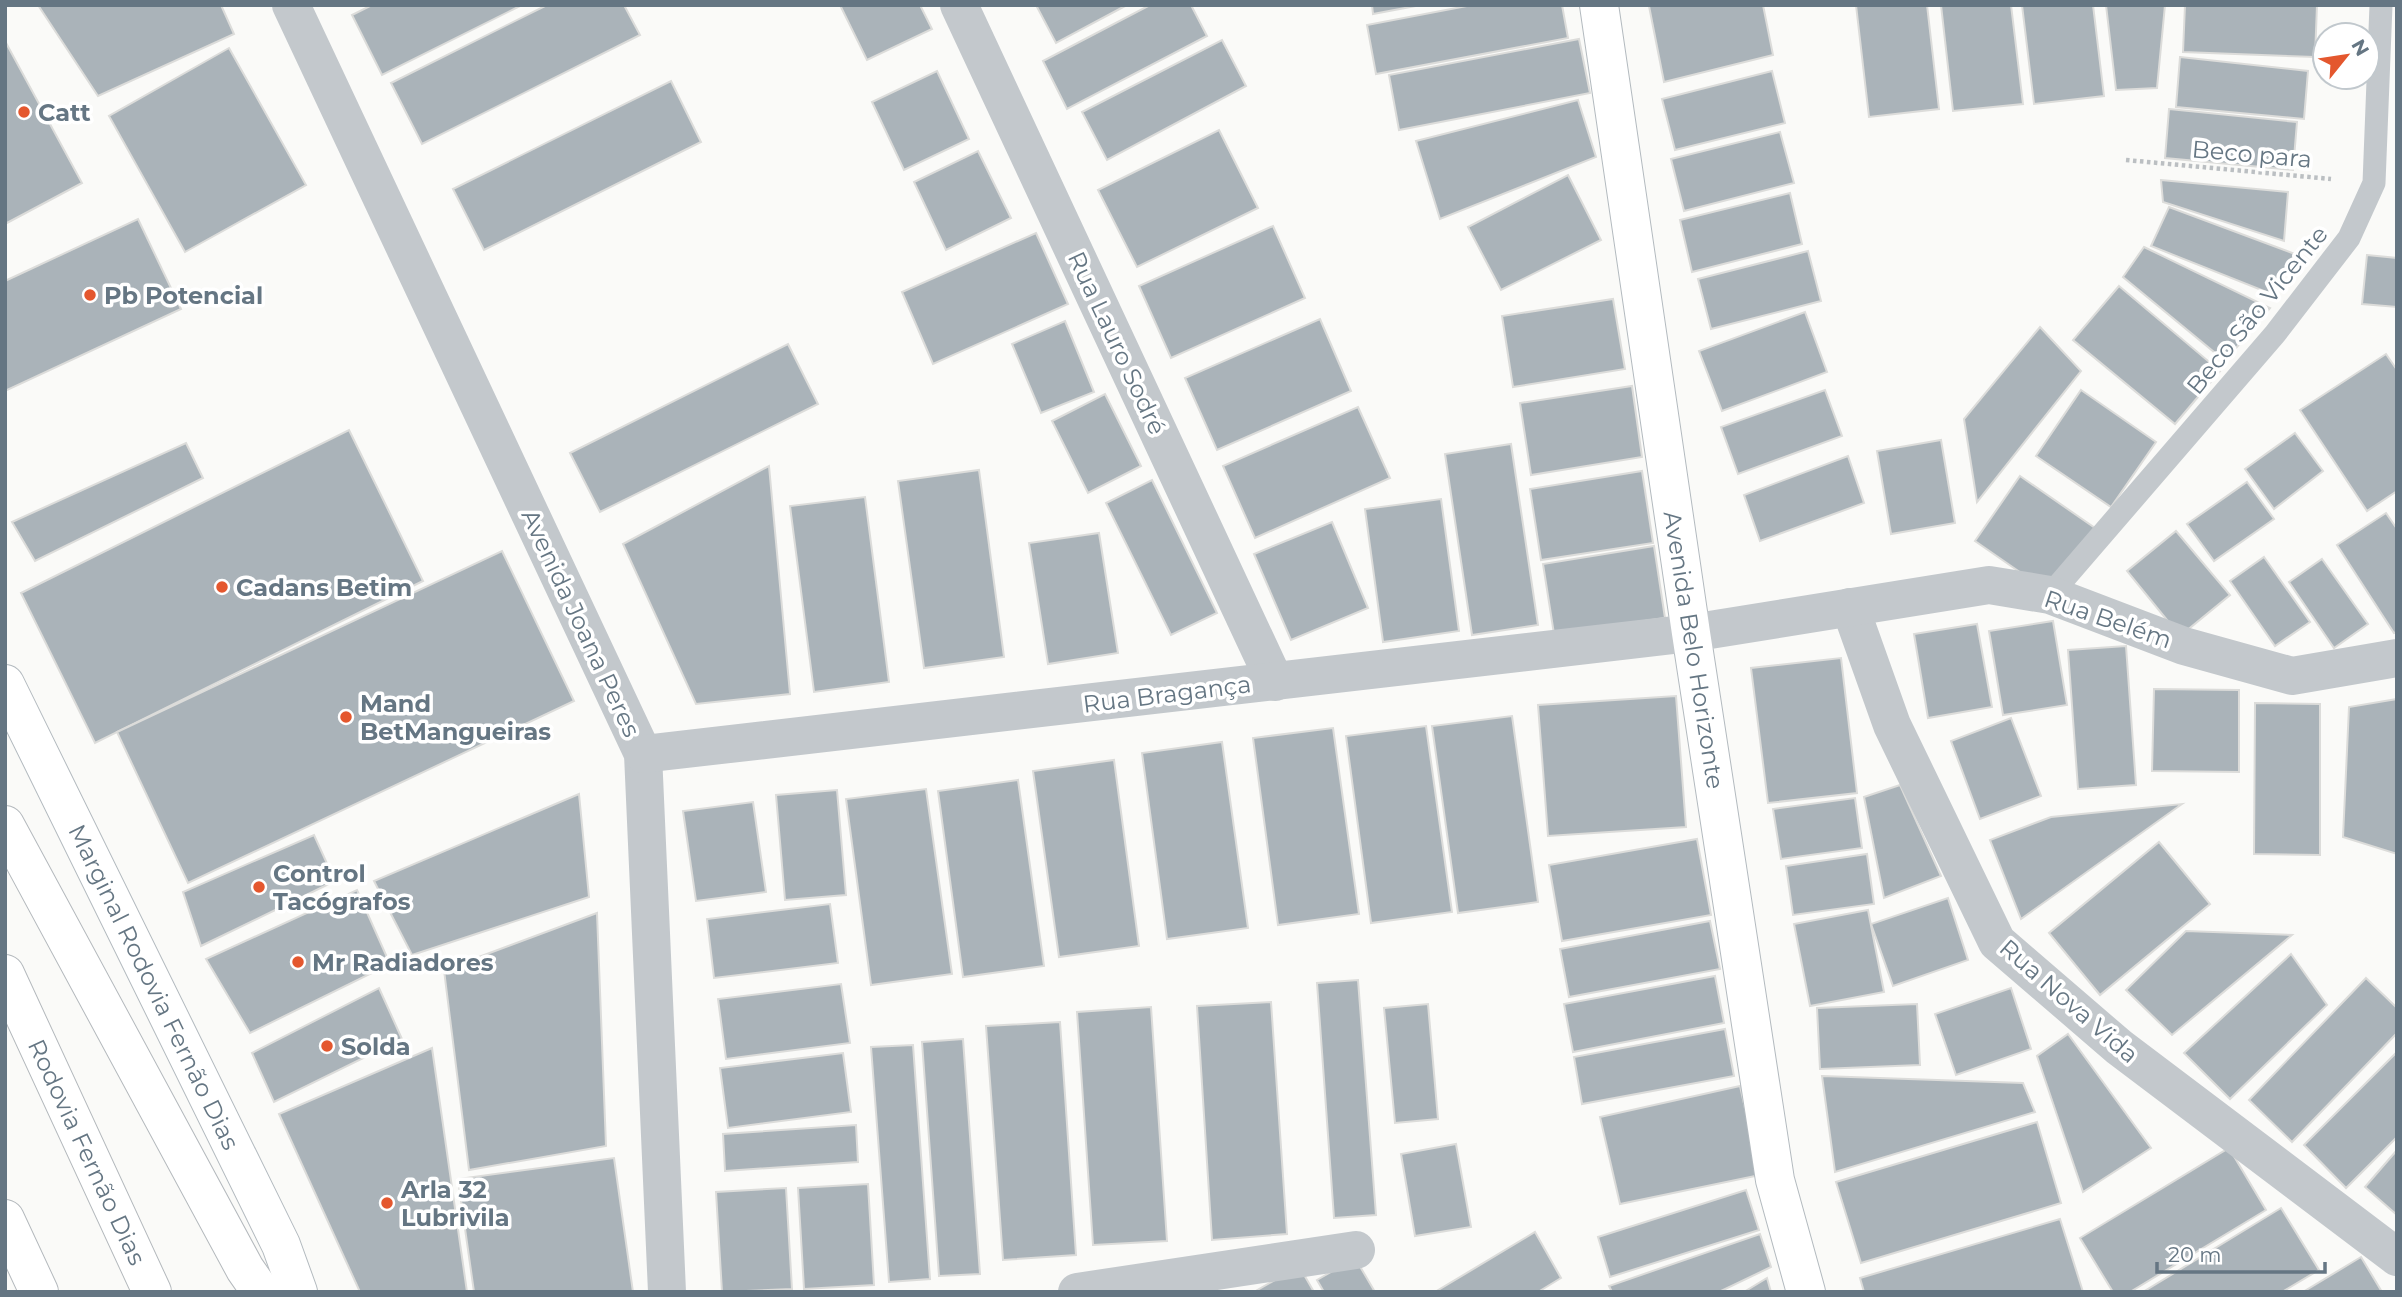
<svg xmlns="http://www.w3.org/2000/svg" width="2402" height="1297" viewBox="0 0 2402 1297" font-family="Montserrat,sans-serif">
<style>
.building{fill:#aab3b9;stroke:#dcdcda;stroke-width:2}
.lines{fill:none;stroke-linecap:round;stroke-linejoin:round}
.secondary-casing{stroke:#b3babf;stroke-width:40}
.highway-casing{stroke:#b4b9bd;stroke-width:40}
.path{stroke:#bbbfc2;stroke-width:4.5;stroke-dasharray:3.5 3.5;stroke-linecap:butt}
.lane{stroke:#c3c8cc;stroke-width:23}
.street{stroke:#c3c8cc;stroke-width:38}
.secondary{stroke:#fff;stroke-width:38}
.highway{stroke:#fff;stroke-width:38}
.poi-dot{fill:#e4572e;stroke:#fff;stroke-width:2.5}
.labels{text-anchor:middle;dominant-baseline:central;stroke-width:7;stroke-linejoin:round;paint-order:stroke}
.poi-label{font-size:24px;font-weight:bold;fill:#657683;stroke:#fff;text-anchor:start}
.street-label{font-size:24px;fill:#657683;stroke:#fff}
</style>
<rect width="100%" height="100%" fill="#fafaf8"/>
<g class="building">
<path d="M38 5H221L234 34 98 96Z"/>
<path d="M372 5H522L382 75 352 15Z"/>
<path d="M547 5H624L640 35 422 144 391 83Z"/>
<path d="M840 5H920L932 29 867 60Z"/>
<path d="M1036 5H1127L1056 43Z"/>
<path d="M1150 5H1191L1207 36 1067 109 1043 61Z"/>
<path d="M1372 5H1421L1373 14Z"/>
<path d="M1472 5H1562L1568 38 1376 74 1367 25Z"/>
<path d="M1658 5H1763L1773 55 1664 82 1649 6Z"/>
<path d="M1856 5H1927L1939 109 1869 117Z"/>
<path d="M1941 5H2011L2023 104 1953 111Z"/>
<path d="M2022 5H2093L2104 96 2034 104Z"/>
<path d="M2106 5H2165L2157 88 2116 90Z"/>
<path d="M2185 5H2317L2315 57 2183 52Z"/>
<path d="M1579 39 1590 93 1399 130 1389 75Z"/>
<path d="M1222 40 1246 86 1107 160 1082 112Z"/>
<path d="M5 41 82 183 5 224Z"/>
<path d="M229 48 306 185 185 252 109 116Z"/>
<path d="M2180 57 2308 71 2304 119 2176 107Z"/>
<path d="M937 71 969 139 904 170 872 102Z"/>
<path d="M1772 71 1785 123 1675 150 1662 99Z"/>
<path d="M671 81 701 142 484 250 453 189Z"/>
<path d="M1578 100 1596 157 1440 219 1416 141Z"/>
<path d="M2169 109 2297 122 2293 170 2165 158Z"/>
<path d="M1219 130 1258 208 1137 267 1098 190Z"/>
<path d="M1780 132 1794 183 1684 211 1671 159Z"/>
<path d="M978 151 1011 218 946 250 914 182Z"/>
<path d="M1568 175 1601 240 1501 290 1468 227Z"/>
<path d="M2161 180 2288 192 2284 241 2163 202Z"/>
<path d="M1790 193 1802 244 1692 272 1680 220Z"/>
<path d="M2169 207 2295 254 2274 295 2151 246Z"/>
<path d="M138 219 181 309 5 391V281Z"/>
<path d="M1273 226 1305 298 1171 358 1139 286Z"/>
<path d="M1036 233 1068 304 933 364 902 292Z"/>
<path d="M2144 247 2270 308 2225 361 2123 277Z"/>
<path d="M1808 251 1821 301 1711 329 1698 279Z"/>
<path d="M2367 255 2397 258V307L2362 304Z"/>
<path d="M2119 286 2220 371 2175 424 2073 340Z"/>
<path d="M1613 299 1625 369 1513 387 1502 316Z"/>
<path d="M1805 312 1827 372 1722 411 1699 351Z"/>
<path d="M1320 319 1351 391 1217 450 1185 378Z"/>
<path d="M1065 321 1094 392 1041 413 1012 344Z"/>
<path d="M2040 327 2081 371 1977 502 1964 419Z"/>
<path d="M788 344 818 404 600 512 570 453Z"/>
<path d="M2386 354 2397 370V491L2367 511 2300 410Z"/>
<path d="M1632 386 1642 457 1531 475 1520 403Z"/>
<path d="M1825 390 1842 436 1738 474 1721 427Z"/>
<path d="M2081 390 2156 442 2111 507 2036 456Z"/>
<path d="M1105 394 1141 466 1088 493 1052 421Z"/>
<path d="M1358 407 1390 478 1255 538 1223 466Z"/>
<path d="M349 430 423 581 95 743 21 593Z"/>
<path d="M2295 433 2323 471 2274 509 2245 469Z"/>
<path d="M1941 440 1955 523 1891 534 1877 451Z"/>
<path d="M186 443 203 478 35 561 12 522Z"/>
<path d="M1511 444 1538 625 1472 635 1445 454Z"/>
<path d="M1848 456 1864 503 1760 541 1744 495Z"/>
<path d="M769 466 790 694 696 704 623 544Z"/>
<path d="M979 470 1004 657 924 668 898 481Z"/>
<path d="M1642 471 1653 543 1541 560 1530 489Z"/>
<path d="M2020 476 2095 528 2050 593 1975 541Z"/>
<path d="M1152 480 1217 613 1171 635 1106 503Z"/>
<path d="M2247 482 2274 519 2214 561 2187 524Z"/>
<path d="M865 497 889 682 814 692 790 506Z"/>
<path d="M1441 499 1459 631 1383 642 1365 509Z"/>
<path d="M2386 513 2397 529V632L2394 633 2337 545Z"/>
<path d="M1332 522 1368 608 1291 640 1254 554Z"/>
<path d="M2176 531 2230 595 2180 636 2127 571Z"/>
<path d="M1099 533 1118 653 1048 664 1029 543Z"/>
<path d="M1654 546 1665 618 1554 634 1543 564Z"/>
<path d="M502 551 574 701 188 883 117 732Z"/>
<path d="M2264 557 2310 622 2275 646 2230 581Z"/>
<path d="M2322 559 2368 624 2334 648 2289 582Z"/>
<path d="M2053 621 2067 705 2003 715 1989 631Z"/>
<path d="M1977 624 1992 707 1928 718 1914 634Z"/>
<path d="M2126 646 2136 785 2078 789 2068 650Z"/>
<path d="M1841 658 1857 793 1768 803 1751 668Z"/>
<path d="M2154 689 2239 690V772L2152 771Z"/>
<path d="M1676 696 1686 827 1548 836 1538 705Z"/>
<path d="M2397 699V854L2343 837 2349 707Z"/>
<path d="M2255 703 2320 704V855L2254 854Z"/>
<path d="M1512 716 1538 902 1458 913 1432 726Z"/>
<path d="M2011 718 2041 796 1980 819 1951 741Z"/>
<path d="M1426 726 1452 912 1371 923 1346 736Z"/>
<path d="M1333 728 1359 914 1278 925 1253 738Z"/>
<path d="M1222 742 1248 928 1167 939 1142 753Z"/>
<path d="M1114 760 1139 946 1059 957 1033 771Z"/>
<path d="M1018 780 1044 966 963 977 938 791Z"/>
<path d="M1900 785 1941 876 1884 898 1864 797Z"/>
<path d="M926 789 952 974 871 985 846 799Z"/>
<path d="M837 790 846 895 785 900 776 795Z"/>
<path d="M579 794 589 897 412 955 374 881Z"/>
<path d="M1855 798 1862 848 1781 859 1773 809Z"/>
<path d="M753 802 766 892 696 901 683 811Z"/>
<path d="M2182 804 2021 919 1990 840 2051 817Z"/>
<path d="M314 835 335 881 201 946 183 892Z"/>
<path d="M1697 839 1711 915 1562 941 1549 865Z"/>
<path d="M2159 842 2210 904 2100 995 2049 933Z"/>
<path d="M1867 854 1874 904 1793 915 1786 866Z"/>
<path d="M357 890 390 964 250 1033 206 959Z"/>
<path d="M1948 898 1968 960 1893 986 1871 924Z"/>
<path d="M830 904 838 963 714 978 707 919Z"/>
<path d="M1868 910 1884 992 1810 1006 1794 924Z"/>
<path d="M597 913 606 1146 469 1170 444 970Z"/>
<path d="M1710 921 1720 969 1569 997 1560 949Z"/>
<path d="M2186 931 2292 935 2172 1035 2126 990Z"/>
<path d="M2291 954 2327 1005 2230 1099 2184 1053Z"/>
<path d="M1715 976 1724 1023 1573 1052 1564 1004Z"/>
<path d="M2366 978 2397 1008V1033L2292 1142 2249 1100Z"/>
<path d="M1358 980 1376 1215 1334 1218 1317 983Z"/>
<path d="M841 984 850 1043 726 1059 718 999Z"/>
<path d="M379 988 402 1039 274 1102 252 1053Z"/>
<path d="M2011 988 2031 1049 1956 1075 1935 1014Z"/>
<path d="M1271 1002 1287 1234 1212 1240 1197 1006Z"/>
<path d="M1428 1004 1438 1119 1395 1123 1384 1008Z"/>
<path d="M1917 1004 1920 1065 1820 1069 1817 1008Z"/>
<path d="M1151 1007 1167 1241 1093 1245 1077 1012Z"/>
<path d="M1060 1022 1076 1255 1003 1260 986 1026Z"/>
<path d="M1725 1029 1734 1076 1582 1104 1574 1057Z"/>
<path d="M2068 1034 2151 1148 2083 1192 2037 1056Z"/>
<path d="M963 1039 980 1274 939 1276 922 1042Z"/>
<path d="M913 1045 930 1279 889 1282 871 1047Z"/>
<path d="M432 1048 467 1292H360L279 1114Z"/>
<path d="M2397 1052V1137L2346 1188 2304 1145Z"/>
<path d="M843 1053 851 1112 728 1128 720 1068Z"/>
<path d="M1822 1076 2023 1083 2035 1112 1835 1172Z"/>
<path d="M1740 1086 1760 1175 1620 1204 1600 1117Z"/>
<path d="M2037 1122 2061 1203 1861 1263 1836 1182Z"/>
<path d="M856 1125 858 1162 725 1171 723 1134Z"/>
<path d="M1456 1144 1471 1227 1415 1236 1401 1154Z"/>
<path d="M2229 1148 2266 1210 2130 1292H2113L2080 1238Z"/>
<path d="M2397 1150V1215L2365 1187Z"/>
<path d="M614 1158 633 1292H474L458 1179Z"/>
<path d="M868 1184 874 1285 804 1289 798 1188Z"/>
<path d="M786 1188 792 1289 722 1292 716 1192Z"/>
<path d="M1746 1190 1759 1230 1610 1277 1598 1237Z"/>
<path d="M2281 1208 2319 1270 2282 1292H2143Z"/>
<path d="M2060 1219 2083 1292H1864L1860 1278Z"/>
<path d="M1535 1232 1561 1278 1538 1292H1435Z"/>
<path d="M1760 1234 1771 1267 1719 1292H1612L1609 1286Z"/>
<path d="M2361 1257 2382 1292H2303Z"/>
<path d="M1355 1258 1375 1292H1324L1317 1280Z"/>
<path d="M1299 1266 1314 1292H1254Z"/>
<path d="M1767 1278 1771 1292H1744Z"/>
</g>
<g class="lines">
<g class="secondary-casing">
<g id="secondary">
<path d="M1599 5 1691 633 1775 1180 1806 1292"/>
<path d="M5 684 281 1245 298 1292"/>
</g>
</g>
<g class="highway-casing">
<g id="highway">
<path d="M5 825 245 1269 261 1292"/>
<path d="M5 974 152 1292"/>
<path d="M5 1219 39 1292"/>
</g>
</g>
<path class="path" d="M2126 160 2331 179"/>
<path class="lane" d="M2050 595 2275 334 2349 238 2374 183 2381 5"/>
<g class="street">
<path d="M291 5 643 754 667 1292"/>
<path d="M959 5 1275 682"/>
<path d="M1850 607 1892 725 1997 942 2119 1047 2397 1257"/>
<path d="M643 754 1691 633 1989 585 2050 595 2184 646 2292 676 2397 658"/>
<path d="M1077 1292 1356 1250"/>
</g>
<use href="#secondary" class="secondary"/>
<use href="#highway" class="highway"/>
</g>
<g class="poi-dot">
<circle cx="24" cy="112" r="7"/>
<circle cx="90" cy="295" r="7"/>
<circle cx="222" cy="587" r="7"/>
<circle cx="346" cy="717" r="7"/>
<circle cx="259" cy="887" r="7"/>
<circle cx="298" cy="962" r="7"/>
<circle cx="327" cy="1046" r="7"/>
<circle cx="387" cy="1203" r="7"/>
</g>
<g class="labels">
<g class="poi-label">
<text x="38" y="112">Catt</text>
<text x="104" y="295">Pb Potencial</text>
<text x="236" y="587">Cadans Betim</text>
<text x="360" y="703">Mand<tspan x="360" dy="28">BetMangueiras</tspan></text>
<text x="273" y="873">Control<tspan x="273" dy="28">Tacógrafos</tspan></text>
<text x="312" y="962">Mr Radiadores</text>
<text x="341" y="1046">Solda</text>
<text x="401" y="1189">Arla 32<tspan x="401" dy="28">Lubrivila</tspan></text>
</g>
<g class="street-label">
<text transform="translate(2252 154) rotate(5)">Beco para</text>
<text transform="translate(2257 310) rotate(-51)">Beco São Vicente</text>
<text transform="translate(1117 343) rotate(65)">Rua Lauro Sodré</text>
<text transform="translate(2108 619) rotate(19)">Rua Belém</text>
<text transform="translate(581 623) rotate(65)">Avenida Joana Peres</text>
<text transform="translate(1694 650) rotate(81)">Avenida Belo Horizonte</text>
<text transform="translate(1167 694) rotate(-7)">Rua Bragança</text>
<text transform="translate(154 987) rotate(64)">Marginal Rodovia Fernão Dias</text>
<text transform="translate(2069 1001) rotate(41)">Rua Nova Vida</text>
<text transform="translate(87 1152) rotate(65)">Rodovia Fernão Dias</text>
</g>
</g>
<rect width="2402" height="1297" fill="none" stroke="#657683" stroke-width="14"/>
<g transform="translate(2346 56) rotate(60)"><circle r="33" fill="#ffffff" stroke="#c1c8cd" stroke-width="2"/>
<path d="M0-5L12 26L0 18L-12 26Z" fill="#e4572e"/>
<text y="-10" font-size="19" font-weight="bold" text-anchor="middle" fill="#657683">N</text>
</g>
<path d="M2157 1262v10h168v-10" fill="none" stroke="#657683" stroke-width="3.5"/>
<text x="2168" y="1262" font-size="21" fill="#657683" stroke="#ffffff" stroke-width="5" paint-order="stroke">20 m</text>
</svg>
